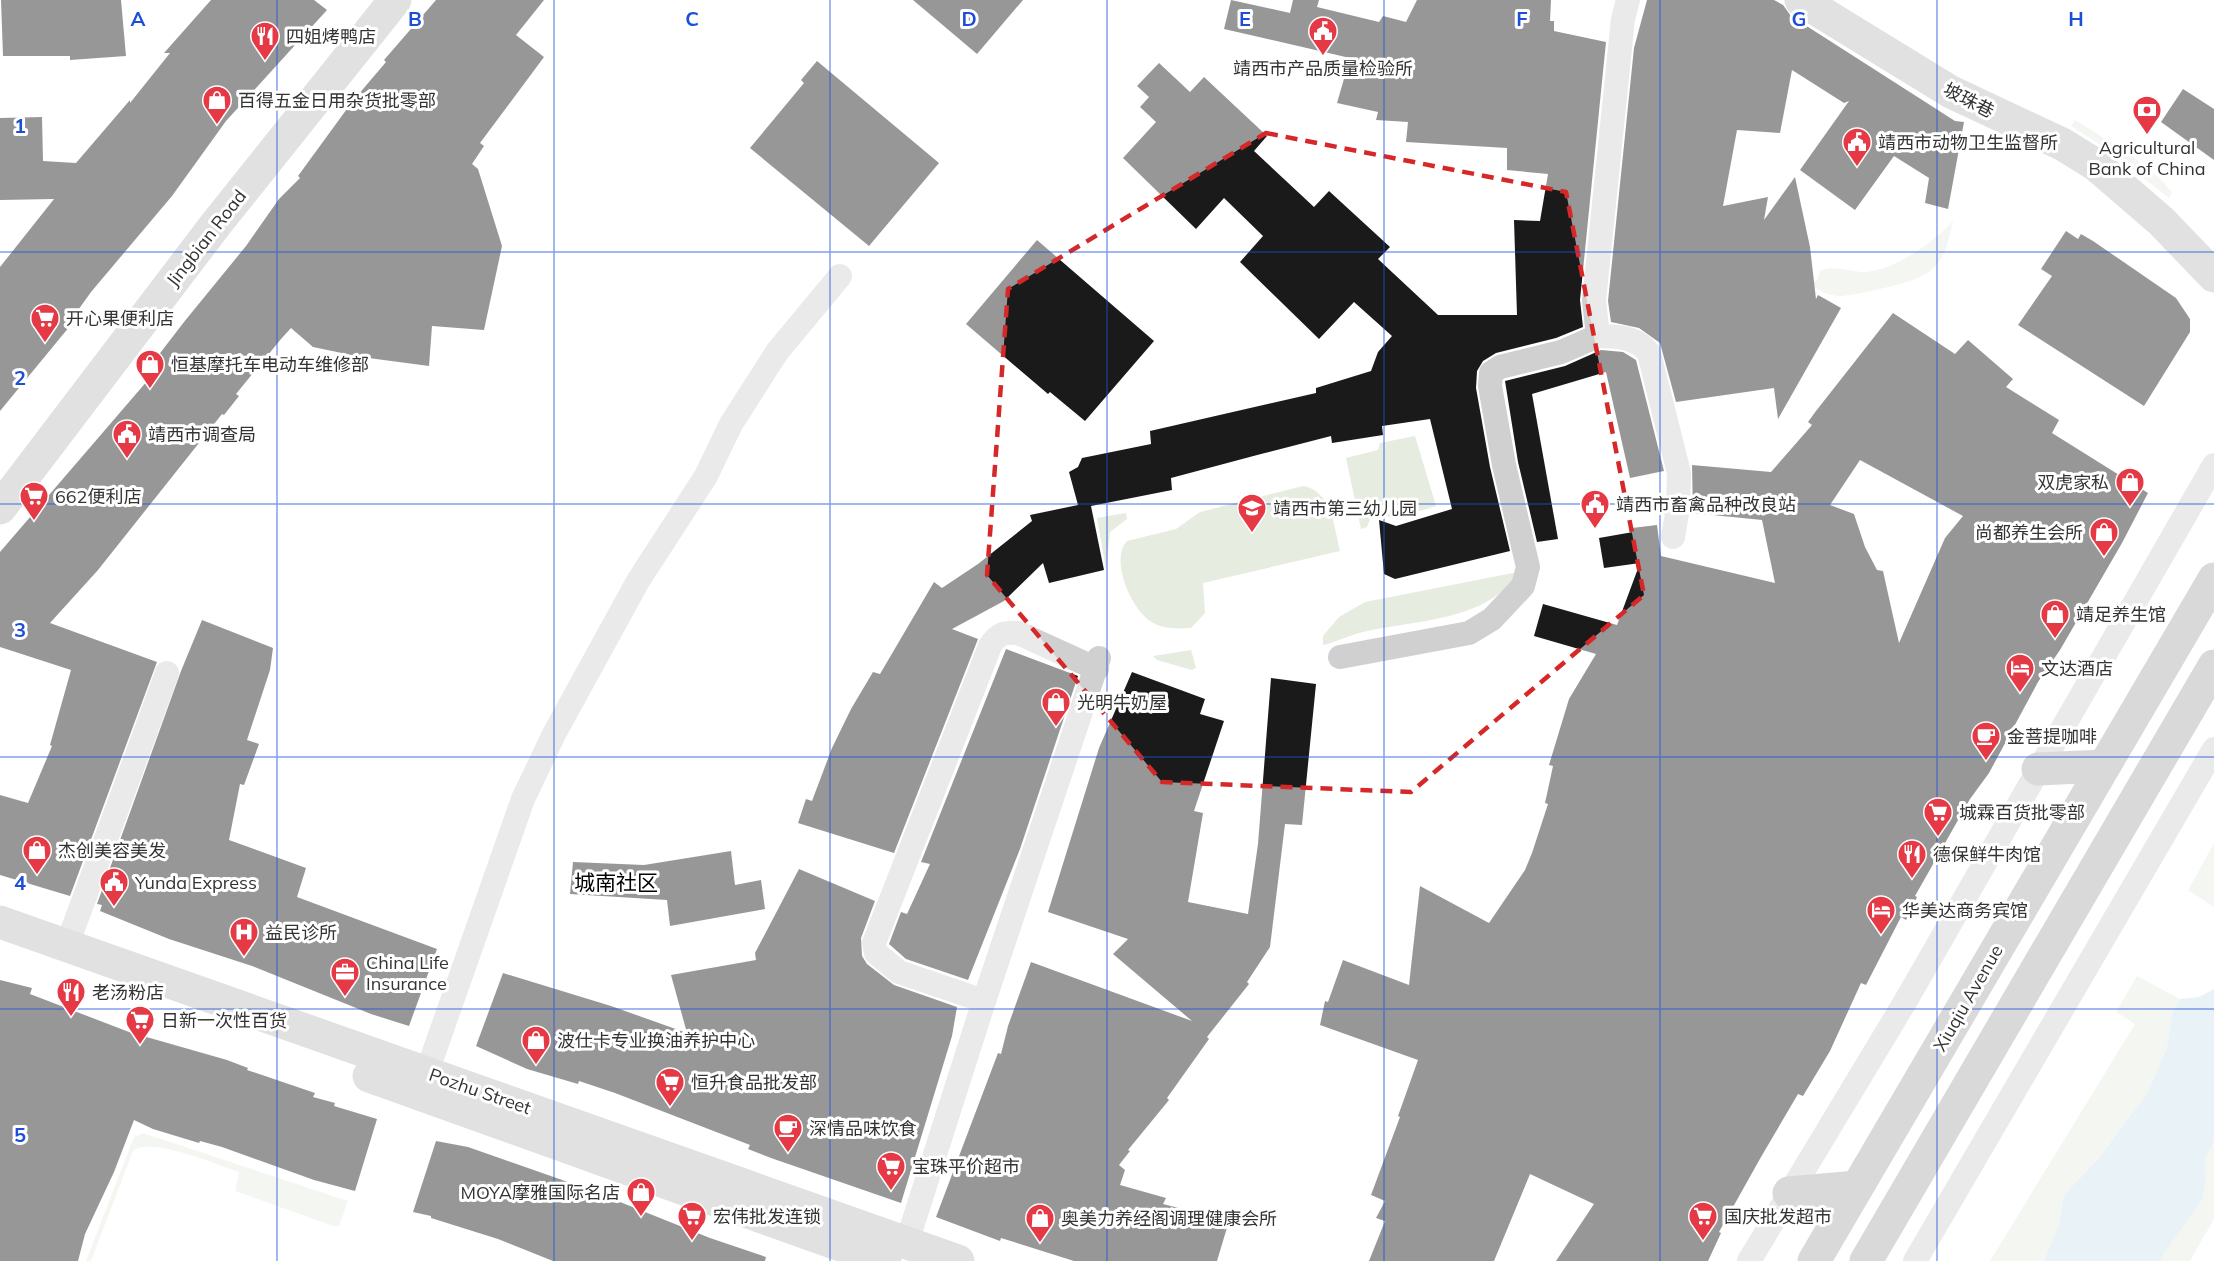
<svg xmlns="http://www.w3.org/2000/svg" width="2214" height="1261" viewBox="0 0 2214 1261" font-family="Mulish,'Noto Sans SC',sans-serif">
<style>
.green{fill:#e6ecdf}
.water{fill:#cfe2ee}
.building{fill:#1a1a1a;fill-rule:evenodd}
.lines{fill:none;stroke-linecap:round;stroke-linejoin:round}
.street{stroke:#d0d0d0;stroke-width:24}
.secondary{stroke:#bdbdbd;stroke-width:33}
.primary{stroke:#ababab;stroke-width:33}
.marked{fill:none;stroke:#d62828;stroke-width:4.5;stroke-dasharray:12 8;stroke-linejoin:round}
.grid{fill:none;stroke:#1d4ed8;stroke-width:1.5;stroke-opacity:0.55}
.labels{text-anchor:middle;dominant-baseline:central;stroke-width:6;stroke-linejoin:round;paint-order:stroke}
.poi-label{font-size:18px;fill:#333;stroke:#fff;text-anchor:start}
.street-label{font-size:18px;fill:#333;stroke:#fff}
.quarter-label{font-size:21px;fill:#000;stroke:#fff}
.grid-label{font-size:20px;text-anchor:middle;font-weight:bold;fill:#1d4ed8;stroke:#fff;stroke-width:6;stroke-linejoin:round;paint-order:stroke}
</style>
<rect width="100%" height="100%" fill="#fff"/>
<g class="green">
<path d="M2075 120C2103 138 2154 166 2172 193L2169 198 2107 149 2071 126Z"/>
<path d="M1953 221C1949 239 1946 258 1930 271 1918 282 1858 295 1840 296 1831 296 1817 291 1811 284L1818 279 1820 271C1834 265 1846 271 1861 272 1891 273 1934 242 1953 221Z"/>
<path d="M1415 436 1436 506 1393 519 1381 513 1372 514 1367 527 1361 529 1346 458 1378 450 1380 443Z"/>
<path d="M1303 486C1332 491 1334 527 1340 551L1203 583 1205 613 1191 628C1177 629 1162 629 1150 621 1130 607 1110 560 1127 541L1176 529 1200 512Z"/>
<path d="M1126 513 1127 519 1110 532 1106 569 1097 518Z"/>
<path d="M1518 572C1489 622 1412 620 1363 632 1349 635 1337 642 1323 645V636L1339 617 1365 602Z"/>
<path d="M1191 650 1196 668 1192 670 1157 660 1153 656Z"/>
<path d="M2214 843V907L2188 890Z"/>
<path d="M2137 976 2180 999 2172 1013 2167 1047 2148 1092 2099 1158 2064 1195 2059 1224 2044 1261H1990L2135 1024 2116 1012Z"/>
<path d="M143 1133 348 1201 339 1226H333L235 1191 239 1172C218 1165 150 1136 133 1151L91 1261H86L134 1137Z"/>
<path d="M2214 1141V1219L2190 1261H2159L2202 1200 2206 1179 2205 1160Z"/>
</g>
<path class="water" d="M2214 989V1141L2205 1160 2206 1179 2202 1200 2159 1261H2044L2059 1224 2064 1195 2099 1158 2148 1092 2167 1047 2172 1013 2180 999 2199 997Z"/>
<g class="building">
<path d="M1 0H121L126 56 70 60V56H3Z"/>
<path d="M211 0H314L327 10 226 121 172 196 91 292 76 313 79 315 0 411V267L54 199 0 200V118L42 117 43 161 76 163 130 100V103L170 53H164Z"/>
<path d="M436 0H544L516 35 544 57 480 143 484 146 472 164 478 169 502 246 484 330 432 326 429 366 361 357 313 347 291 328 281 339 236 394 239 396 224 415 222 414 98 570 50 623 157 662 70 896 0 875V795L28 803 52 746 50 745 71 670 0 647V552L160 366 154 361 184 322 246 246 279 199 300 178 298 176 352 102 386 62 384 60Z"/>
<path d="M913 0H1023L977 54Z"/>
<path d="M1231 0 1290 13 1293 0H1319L1317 7 1379 22 1383 16 1406 22 1417 0H1551L1550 21H1554V31L1606 42 1580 300 1583 327 1556 338 1496 353 1483 361 1477 371 1476 388 1490 467 1510 551 1395 579 1384 574 1379 520 1396 526 1452 509 1430 419 1382 426 1383 435 1332 443 1331 436 1261 454 1171 478 1172 490 1091 506 1104 570 1049 583 1043 563 1004 601 952 629 978 639 894 853 798 823 806 799 812 801 832 748 851 709 873 672 880 674 934 582 942 588 978 564 1032 521 1030 515 1078 505 1069 472 1078 467 1082 458 1151 444 1150 431 1316 393V388L1371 371 1378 352 1392 336 1354 302 1319 339 1240 262 1263 236 1224 198 1196 229 1123 158 1156 122 1140 107 1149 97 1137 86 1159 63 1190 92 1204 77 1267 136 1254 151 1314 207 1329 191 1390 247 1378 259 1438 315H1517L1514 220 1540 221 1548 174 1507 170V148L1406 142 1408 122 1376 120 1378 112 1337 103 1350 58 1224 29Z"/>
<path d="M1647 0H1774L1783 5 1791 16 1955 121 1964 122 1948 209 1925 203 1929 178 1894 156 1855 210 1800 170 1849 101 1844 103 1792 70 1780 133 1737 130 1723 206 1768 197 1764 220 1795 177 1810 247 1816 299 1818 295 1841 308 1778 419 1774 388 1676 402 1660 343 1639 328 1611 322 1608 301 1634 48Z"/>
<path d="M817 61 939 163 869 246 750 148 804 83 801 80Z"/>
<path d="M2183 89 2214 109V160L2161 122Z"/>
<path d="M2066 231 2078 239 2081 234 2093 241 2176 298 2190 319V332L2144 406 2018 325 2052 276 2041 269Z"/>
<path d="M1037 240 1154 341 1085 421 1050 392 1048 394 966 324Z"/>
<path d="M1893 313 1955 354 1968 340 2013 379 2006 387 2059 420 2052 433 2148 493 2122 543 2060 650 2038 682 1989 773 1970 799 1915 896 1917 897 1906 920 1901 917 1866 985 1861 983 1830 1051 1803 1096 1798 1094 1761 1157 1719 1232 1721 1233 1708 1261H1556L1594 1204 1530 1174 1494 1261H1369L1385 1221 1376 1218 1385 1201 1371 1195 1400 1117 1398 1116 1418 1060 1320 1025 1325 1001 1328 1002 1343 960 1409 985 1420 886 1489 923 1525 870 1532 853 1548 804 1545 803 1553 766 1549 765 1569 699 1596 654 1534 636 1543 604 1617 625 1640 563 1604 568 1599 538 1633 532 1632 528 1657 525 1661 556 1775 583 1762 520 1693 513 1692 465 1771 472 1812 425 1808 422 1816 411ZM1860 460 1963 516 1945 538 1899 643 1883 571 1877 570 1865 547 1854 514 1830 505Z"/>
<path d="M1601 350 1623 352 1636 360 1664 471 1630 478 1606 372 1532 394 1558 539 1537 542 1518 462 1505 381 1565 366Z"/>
<path d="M202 620 273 648 270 670 247 740 259 744 244 785 240 784 229 840 306 868 297 897 437 949 409 1026 371 1014 252 966 169 939 100 911 102 905 97 904 181 671Z"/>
<path d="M1006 649 1078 676 1020 849 968 980 906 959 889 944 901 912 907 914 930 864 921 862Z"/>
<path d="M1132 672 1205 699 1200 714 1224 721 1194 811 1203 813 1188 902 1248 914 1258 844 1271 678 1316 684 1302 825 1285 824 1270 947 1247 982 1249 984 1207 1037 1209 1039 1167 1098 1169 1100 1128 1150 1130 1151 1119 1165 1125 1170 1120 1185 1166 1198 1163 1204 1229 1221 1217 1261H1074L1001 1238 1000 1241 936 1217 998 1053 1001 1054 1008 1026 1031 962 1192 1021 1113 954 1128 939 1048 912 1099 748Z"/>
<path d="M731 851 735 885 761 880 765 909 670 926 667 900 570 894 573 862 644 865Z"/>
<path d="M799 869 875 901 861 938 862 956 867 964 894 985 957 1007 952 1036 901 1203 771 1158 748 1149 750 1145 615 1093 579 1081 578 1084 527 1069 476 1046 503 973 611 1006 687 1033 671 975 756 960 755 953Z"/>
<path d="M0 980 32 988 30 994 129 1032 227 1060 248 1068 247 1070 315 1093 313 1097 335 1103 334 1106 377 1119 355 1191 314 1180 222 1147 200 1141 199 1143 153 1129 134 1120 114 1172 85 1234 78 1261H0Z"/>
<path d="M436 1141 468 1147 585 1188 710 1238 766 1257 765 1261H553L498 1239 431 1218V1216L413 1212Z"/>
</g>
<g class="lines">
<g class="street">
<path d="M1628 0 1623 19 1594 301 1598 336C1617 336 1637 337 1649 353L1679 473 1678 507 1673 537"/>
<path d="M1340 657 1469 633 1492 619 1523 586 1528 567 1504 465 1490 386 1491 373 1500 367 1561 352 1598 336"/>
<path d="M67 945 167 673"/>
<path d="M984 1001 899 972 876 953 874 943 990 646C998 634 1003 632 1018 633L1097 669"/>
<path d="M427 1072 523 799 554 734 638 581 706 476 731 424 777 352 840 276"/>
<path d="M907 1242 984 1001 1099 658"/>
<path d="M1749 1261 1905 1002 2214 465"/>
<path d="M1915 1261 2214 749"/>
</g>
<g class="secondary">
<path d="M1801 0 1951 92 2062 144 2096 165 2161 221 2214 276"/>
<path d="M0 508 216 224 395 0"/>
<path d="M0 922 958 1261"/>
<path d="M369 1076 885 1261"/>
</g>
<g class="primary">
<path d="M2038 769 2104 766"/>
<path d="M1789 1193 1857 1187"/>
<path d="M1814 1261 2214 579"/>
<path d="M1866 1261 2214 666"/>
</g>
</g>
<path d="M0 0H2214V1261H0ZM1266 133 1566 192 1644 595 1411 792 1162 782 987 575 1008 289Z" fill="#fff" fill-opacity=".55" fill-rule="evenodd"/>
<path class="marked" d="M1266 133 1566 192 1644 595 1411 792 1162 782 987 575 1008 289Z"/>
<path class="grid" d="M277 0V1261M554 0V1261M830 0V1261M1107 0V1261M1384 0V1261M1660 0V1261M1937 0V1261M0 252H2214M0 504H2214M0 757H2214M0 1009H2214"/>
<defs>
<g id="civic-pin" transform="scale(1.5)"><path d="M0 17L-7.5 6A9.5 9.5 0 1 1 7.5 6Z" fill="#e63946" stroke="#fff"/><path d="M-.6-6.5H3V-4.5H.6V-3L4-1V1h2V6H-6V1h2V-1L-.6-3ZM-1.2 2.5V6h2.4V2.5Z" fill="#fff"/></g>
<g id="restaurant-pin" transform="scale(1.5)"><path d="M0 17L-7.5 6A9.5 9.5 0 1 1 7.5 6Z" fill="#e63946" stroke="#fff"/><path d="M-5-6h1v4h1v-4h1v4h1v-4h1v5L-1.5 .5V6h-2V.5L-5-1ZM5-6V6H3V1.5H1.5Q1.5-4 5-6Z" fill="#fff"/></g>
<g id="shop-pin" transform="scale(1.5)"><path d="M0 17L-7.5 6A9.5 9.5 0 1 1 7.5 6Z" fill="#e63946" stroke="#fff"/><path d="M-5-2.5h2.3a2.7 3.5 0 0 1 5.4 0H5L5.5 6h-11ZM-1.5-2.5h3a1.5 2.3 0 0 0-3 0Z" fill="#fff"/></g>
<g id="bank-pin" transform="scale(1.5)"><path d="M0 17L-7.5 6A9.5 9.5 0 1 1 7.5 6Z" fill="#e63946" stroke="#fff"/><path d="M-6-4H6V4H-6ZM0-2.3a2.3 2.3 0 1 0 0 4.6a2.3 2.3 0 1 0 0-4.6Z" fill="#fff"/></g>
<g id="supermarket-pin" transform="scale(1.5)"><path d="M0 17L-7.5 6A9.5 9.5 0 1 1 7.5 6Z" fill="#e63946" stroke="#fff"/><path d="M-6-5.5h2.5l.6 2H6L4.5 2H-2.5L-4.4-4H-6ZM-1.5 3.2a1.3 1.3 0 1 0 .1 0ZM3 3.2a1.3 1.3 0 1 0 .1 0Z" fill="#fff"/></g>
<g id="school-pin" transform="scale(1.5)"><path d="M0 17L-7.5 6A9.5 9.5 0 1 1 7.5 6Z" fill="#e63946" stroke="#fff"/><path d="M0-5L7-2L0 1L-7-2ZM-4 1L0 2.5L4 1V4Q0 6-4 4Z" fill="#fff"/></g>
<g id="hotel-pin" transform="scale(1.5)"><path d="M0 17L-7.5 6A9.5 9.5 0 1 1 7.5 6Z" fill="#e63946" stroke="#fff"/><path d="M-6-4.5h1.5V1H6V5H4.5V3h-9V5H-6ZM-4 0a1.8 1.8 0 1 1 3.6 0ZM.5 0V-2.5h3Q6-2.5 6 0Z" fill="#fff"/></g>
<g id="cafe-pin" transform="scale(1.5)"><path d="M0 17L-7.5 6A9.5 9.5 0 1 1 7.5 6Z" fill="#e63946" stroke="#fff"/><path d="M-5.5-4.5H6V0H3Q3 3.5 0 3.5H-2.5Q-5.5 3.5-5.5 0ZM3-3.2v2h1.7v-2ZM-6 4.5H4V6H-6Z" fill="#fff"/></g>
<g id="hospital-pin" transform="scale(1.5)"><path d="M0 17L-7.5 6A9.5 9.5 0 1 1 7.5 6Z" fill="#e63946" stroke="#fff"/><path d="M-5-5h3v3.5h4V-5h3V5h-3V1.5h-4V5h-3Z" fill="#fff"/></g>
<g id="office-pin" transform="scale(1.5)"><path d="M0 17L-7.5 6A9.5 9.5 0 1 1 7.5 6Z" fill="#e63946" stroke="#fff"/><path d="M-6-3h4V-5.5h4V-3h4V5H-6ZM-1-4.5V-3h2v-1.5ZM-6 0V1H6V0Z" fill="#fff"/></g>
</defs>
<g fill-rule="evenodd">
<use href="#civic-pin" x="1323" y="31"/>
<use href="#restaurant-pin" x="265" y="36"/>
<use href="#shop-pin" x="217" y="100"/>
<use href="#bank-pin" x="2147" y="110"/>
<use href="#civic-pin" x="1857" y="142"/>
<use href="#supermarket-pin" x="45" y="318"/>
<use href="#shop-pin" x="150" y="364"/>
<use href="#civic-pin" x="127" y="434"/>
<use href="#shop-pin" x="2130" y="482"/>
<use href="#supermarket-pin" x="34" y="496"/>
<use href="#civic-pin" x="1595" y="504"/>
<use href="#school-pin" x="1252" y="508"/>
<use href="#shop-pin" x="2104" y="532"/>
<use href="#shop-pin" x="2055" y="614"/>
<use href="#hotel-pin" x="2020" y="668"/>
<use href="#shop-pin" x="1056" y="702"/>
<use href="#cafe-pin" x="1986" y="736"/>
<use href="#supermarket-pin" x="1938" y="812"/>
<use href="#shop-pin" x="37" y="850"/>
<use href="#restaurant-pin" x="1912" y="854"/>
<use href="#civic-pin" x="114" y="882"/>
<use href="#hotel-pin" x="1881" y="910"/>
<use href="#hospital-pin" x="244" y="932"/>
<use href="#office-pin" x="345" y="972"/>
<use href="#restaurant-pin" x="71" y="992"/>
<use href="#supermarket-pin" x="140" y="1020"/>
<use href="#shop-pin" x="536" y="1040"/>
<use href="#supermarket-pin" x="670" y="1082"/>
<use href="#cafe-pin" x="788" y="1128"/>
<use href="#supermarket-pin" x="891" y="1166"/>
<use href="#shop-pin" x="641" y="1192"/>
<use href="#supermarket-pin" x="692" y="1216"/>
<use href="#supermarket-pin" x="1703" y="1216"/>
<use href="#shop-pin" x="1040" y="1218"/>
</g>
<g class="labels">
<g class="poi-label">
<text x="286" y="36">四姐烤鸭店</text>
<text x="1323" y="68" text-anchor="middle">靖西市产品质量检验所</text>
<text x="238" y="100">百得五金日用杂货批零部</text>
<text x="1878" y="142">靖西市动物卫生监督所</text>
<text x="2147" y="147" text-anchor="middle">Agricultural<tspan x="2147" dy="21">Bank of China</tspan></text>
<text x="66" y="318">开心果便利店</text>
<text x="171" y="364">恒基摩托车电动车维修部</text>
<text x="148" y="434">靖西市调查局</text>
<text x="2109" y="482" text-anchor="end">双虎家私</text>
<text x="55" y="496">662便利店</text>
<text x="1616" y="504">靖西市畜禽品种改良站</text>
<text x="1273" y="508">靖西市第三幼儿园</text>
<text x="2083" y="532" text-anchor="end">尚都养生会所</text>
<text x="2076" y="614">靖足养生馆</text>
<text x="2041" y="668">文达酒店</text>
<text x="1077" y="702">光明牛奶屋</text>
<text x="2007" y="736">金菩提咖啡</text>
<text x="1959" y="812">城霖百货批零部</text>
<text x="58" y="850">杰创美容美发</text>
<text x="1933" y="854">德保鲜牛肉馆</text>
<text x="135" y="882">Yunda Express</text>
<text x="1902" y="910">华美达商务宾馆</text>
<text x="265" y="932">益民诊所</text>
<text x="366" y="962">China Life<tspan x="366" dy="21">Insurance</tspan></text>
<text x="92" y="992">老汤粉店</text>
<text x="161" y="1020">日新一次性百货</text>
<text x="557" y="1040">波仕卡专业换油养护中心</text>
<text x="691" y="1082">恒升食品批发部</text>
<text x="809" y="1128">深情品味饮食</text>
<text x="912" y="1166">宝珠平价超市</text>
<text x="620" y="1192" text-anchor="end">MOYA摩雅国际名店</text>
<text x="713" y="1216">宏伟批发连锁</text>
<text x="1724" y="1216">国庆批发超市</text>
<text x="1061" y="1218">奥美力养经阁调理健康会所</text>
</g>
<g class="street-label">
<text transform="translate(1969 100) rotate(27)">坡珠巷</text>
<text transform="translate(206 238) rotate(-52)">Jingbian Road</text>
<text transform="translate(1968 998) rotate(-60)">Xiuqiu Avenue</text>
<text transform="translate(480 1091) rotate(19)">Pozhu Street</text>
</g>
<g class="quarter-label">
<text x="616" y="882">城南社区</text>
</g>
</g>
<g class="grid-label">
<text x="138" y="26">A</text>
<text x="415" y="26">B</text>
<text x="692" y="26">C</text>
<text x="969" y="26">D</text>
<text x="1245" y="26">E</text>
<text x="1522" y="26">F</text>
<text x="1799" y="26">G</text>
<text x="2076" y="26">H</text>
<text x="20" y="133">1</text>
<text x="20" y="385">2</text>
<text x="20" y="637">3</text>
<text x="20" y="890">4</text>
<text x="20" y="1142">5</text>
</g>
</svg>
